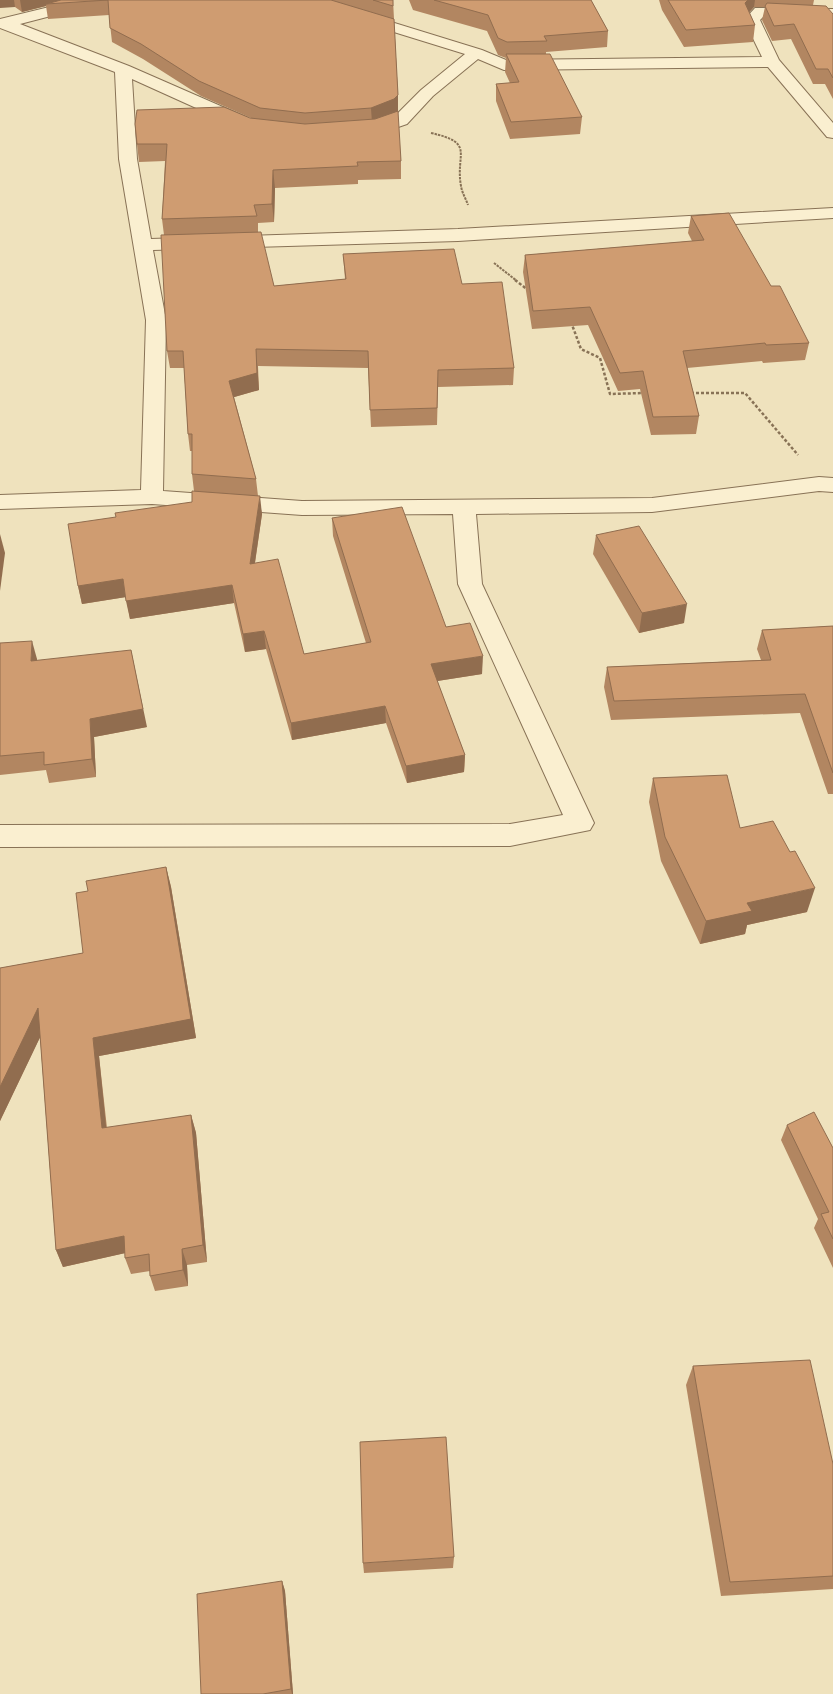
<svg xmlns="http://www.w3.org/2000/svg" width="833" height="1694" viewBox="0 0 833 1694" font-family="Bitter,serif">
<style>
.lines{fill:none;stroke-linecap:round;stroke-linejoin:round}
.minor-casing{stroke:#887256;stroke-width:2}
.path-far1{stroke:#887256;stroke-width:2;stroke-dasharray:2.5 1;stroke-linecap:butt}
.path{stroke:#887256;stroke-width:2.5;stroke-dasharray:3 2;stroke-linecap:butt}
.minor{fill:#faefd0;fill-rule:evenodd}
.wall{fill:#b28661}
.shaded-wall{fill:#916d4f}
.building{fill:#cf9c71;stroke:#916d4f}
</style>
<rect width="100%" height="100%" fill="#efe2bd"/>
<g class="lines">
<g class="minor-casing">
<g id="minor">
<path d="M78 0H103L101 3 20 24 129 66 248 118 250 122 248 126H236L132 79 137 159 151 239 458 229 833 208V218L458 241 153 250 166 320 163 491 302 501 652 498 819 477 833 478V492L819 491 652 512 476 514 482 584 594 823 590 830 510 846 0 847V825L510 824 563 815 458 584 453 514 302 515 152 504 0 509V495L141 490 146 320 119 159 115 72 0 28V19Z"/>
<path d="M298 0H320L482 50 506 60 762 57 744 20 755 8 833 9V19L764 16 760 20 779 60 833 123V138L827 137 768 67 504 70 478 59 433 96 407 124 375 135H356L354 131 356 127 372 125 395 116 421 90 465 54 300 3Z"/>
</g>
</g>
<g class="path-far1">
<path d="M431 133C476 143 455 153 461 186 462 193 466 199 468 205"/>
<path d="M494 263 517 281"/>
</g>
<g class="path">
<path d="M515 280 528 290"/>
<path d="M571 322 581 349 600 358 610 394 644 393"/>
<path d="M691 393H745L798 455"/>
</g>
<use href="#minor" class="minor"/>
</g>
<g class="wall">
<path d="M0 0H393L398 95V111L396 112 401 161V179L358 180V184L275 188 274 222 258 223V232L274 286 345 279 343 254 462 284 514 368 513 385 438 387 437 425 371 427 368 368 258 366 259 390 234 397 256 479 258 496 262 514 255 563 304 654 366 643 333 536 332 518 446 627 482 674 437 681 465 755 464 772 407 783 386 723 292 740 266 649 245 652 234 603 130 619 126 597 82 604 78 586 116 517 192 502 194 491 192 474V451H190L188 434 184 368H170L167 351 164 235 162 219 165 161 139 162 137 144 251 118 201 96 143 59 112 42 109 15 48 19 46 6 22 12 15 7Z"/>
<path d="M409 0H591L608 31 607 47 546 52V54L582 117 580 134 510 139 496 101V84L510 83 505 72 506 58 498 55 487 31 413 10Z"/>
<path d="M659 0H814L813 5 833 14V99L825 84H813L791 39 772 41 762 20 765 7H754L749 12 755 25 753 42 684 47 662 10Z"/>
<path d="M691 216 771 286 809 343 805 360 763 363 762 361 687 368 699 416 696 434 651 435 640 389 618 391 588 325 532 329 523 272 525 255 692 241 688 233Z"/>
<path d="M596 535 684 623 639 633 593 554Z"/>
<path d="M833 626V794H828L800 713 611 720 604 687 607 667 761 660 757 649 762 630Z"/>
<path d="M0 643 37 659V661L147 727 94 737 96 777 49 783 46 770 0 775Z"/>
<path d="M653 778 807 912 747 925 745 934 700 944 661 861 649 802Z"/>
<path d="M166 867 171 887 196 1038 99 1056 107 1128 191 1115 196 1133 207 1262 187 1265 188 1286 155 1291 150 1276V1271L131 1274 125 1258V1253L63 1267 56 1250 40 1037 0 1121V968L83 953 88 891Z"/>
<path d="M787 1125 833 1148V1268L814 1228 818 1219 781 1140Z"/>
<path d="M693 1366 833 1464V1589L721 1596 686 1385Z"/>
<path d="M454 1557 453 1568 364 1573 363 1563Z"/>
<path d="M282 1581 285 1591 293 1694H201Z"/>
</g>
<g class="shaded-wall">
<path d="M0 0H14L15 7 0 8Z"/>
<path d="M20 0H70L46 4V6L22 12Z"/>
<path d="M748 0H755L754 7 742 20 745 3Z"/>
<path d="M398 95V111L394 114 372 123 371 108Z"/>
<path d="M273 170 275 188 274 222 272 204Z"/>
<path d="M256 349 259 390 231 398 229 381Z"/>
<path d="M260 496 262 514 252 582 250 564Z"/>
<path d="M0 534 5 553 0 591Z"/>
<path d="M123 579 126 597 82 604 78 586Z"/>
<path d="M232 585 234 603 130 619 126 601Z"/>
<path d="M687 604 684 623 639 633 642 613Z"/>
<path d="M264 631 266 649 245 652 243 634Z"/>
<path d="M32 641 37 659 36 680 31 661Z"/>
<path d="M131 650 147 727 94 737 96 777 92 759 90 719Z"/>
<path d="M483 656 482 674 431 682V664Z"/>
<path d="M385 706 386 723 292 740 291 723Z"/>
<path d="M465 755 464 772 407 783 406 766Z"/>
<path d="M166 867 171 887 196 1038 99 1056 108 1146 102 1128 93 1038Z"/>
<path d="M815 888 807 912 747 925 745 934 700 944 706 921 747 903Z"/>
<path d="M38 1008 45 1027 0 1121V1087Z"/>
<path d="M191 1115 196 1133 207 1262 203 1245Z"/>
<path d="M124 1236 130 1252 63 1267 56 1250Z"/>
<path d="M182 1249 187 1265 188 1286 183 1270Z"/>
<path d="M282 1581 285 1591 293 1694H292L291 1689Z"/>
</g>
<g class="building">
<path d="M61 0H331L394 19 398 95 394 99 371 108 305 113 260 108 199 81 141 44 110 28 108 0 46 4Z"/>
<path d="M373 0H393V6Z"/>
<path d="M434 0H591L608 31 544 36 547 41 507 42 498 38 488 15Z"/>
<path d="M668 0H748L745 3 755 25 686 30Z"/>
<path d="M767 3 826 6 833 14V78L828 69H816L794 24 774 26 765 6Z"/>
<path d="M506 54H550L582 117 511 122 496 84 519 82Z"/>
<path d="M224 107 250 118 305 124 375 119 398 111 401 161 357 162 358 166 273 170 272 204 254 205 257 216 162 219 167 144H137L135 124 137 110Z"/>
<path d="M729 213 771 286H780L809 343 766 345 765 343 683 351 699 416 653 417 643 371 620 373 590 307 533 311 525 255 704 240 691 216Z"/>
<path d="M261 232 274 286 346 279 343 254 454 249 462 284 502 282 514 368 438 370 437 408 370 410 368 351 256 349 257 373 229 381 256 479 192 474V434H188L183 351H167L161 235Z"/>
<path d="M192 491 260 496 250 564 278 559 304 654 371 642 332 518 402 507 446 627 470 623 483 656 431 664 465 755 406 766 385 706 291 723 264 631 243 634 232 585 126 601 123 579 78 586 68 524 116 517 115 513 192 502Z"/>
<path d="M639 526 687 604 642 613 596 535Z"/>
<path d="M833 626V773L805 694 614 701 607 667 771 660 762 630Z"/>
<path d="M32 641 31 661 131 650 143 709 90 719 92 759 44 765V752L0 756V643Z"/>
<path d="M727 775 740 828 773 821 790 852 795 851 815 888 747 903 752 911 706 921 665 837 653 778Z"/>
<path d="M166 867 191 1019 93 1038 102 1128 191 1115 203 1245 182 1249 183 1270 150 1276 149 1254 125 1258 124 1236 56 1250 38 1008 0 1087V968L83 953 76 893 88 891 86 881Z"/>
<path d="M814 1112 833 1148V1239L821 1214 829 1212 787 1125Z"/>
<path d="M810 1360 833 1464V1576L730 1582 693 1366Z"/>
<path d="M446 1437 454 1557 363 1563 360 1442Z"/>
<path d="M282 1581 291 1689 263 1694H201L197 1594Z"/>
</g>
</svg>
